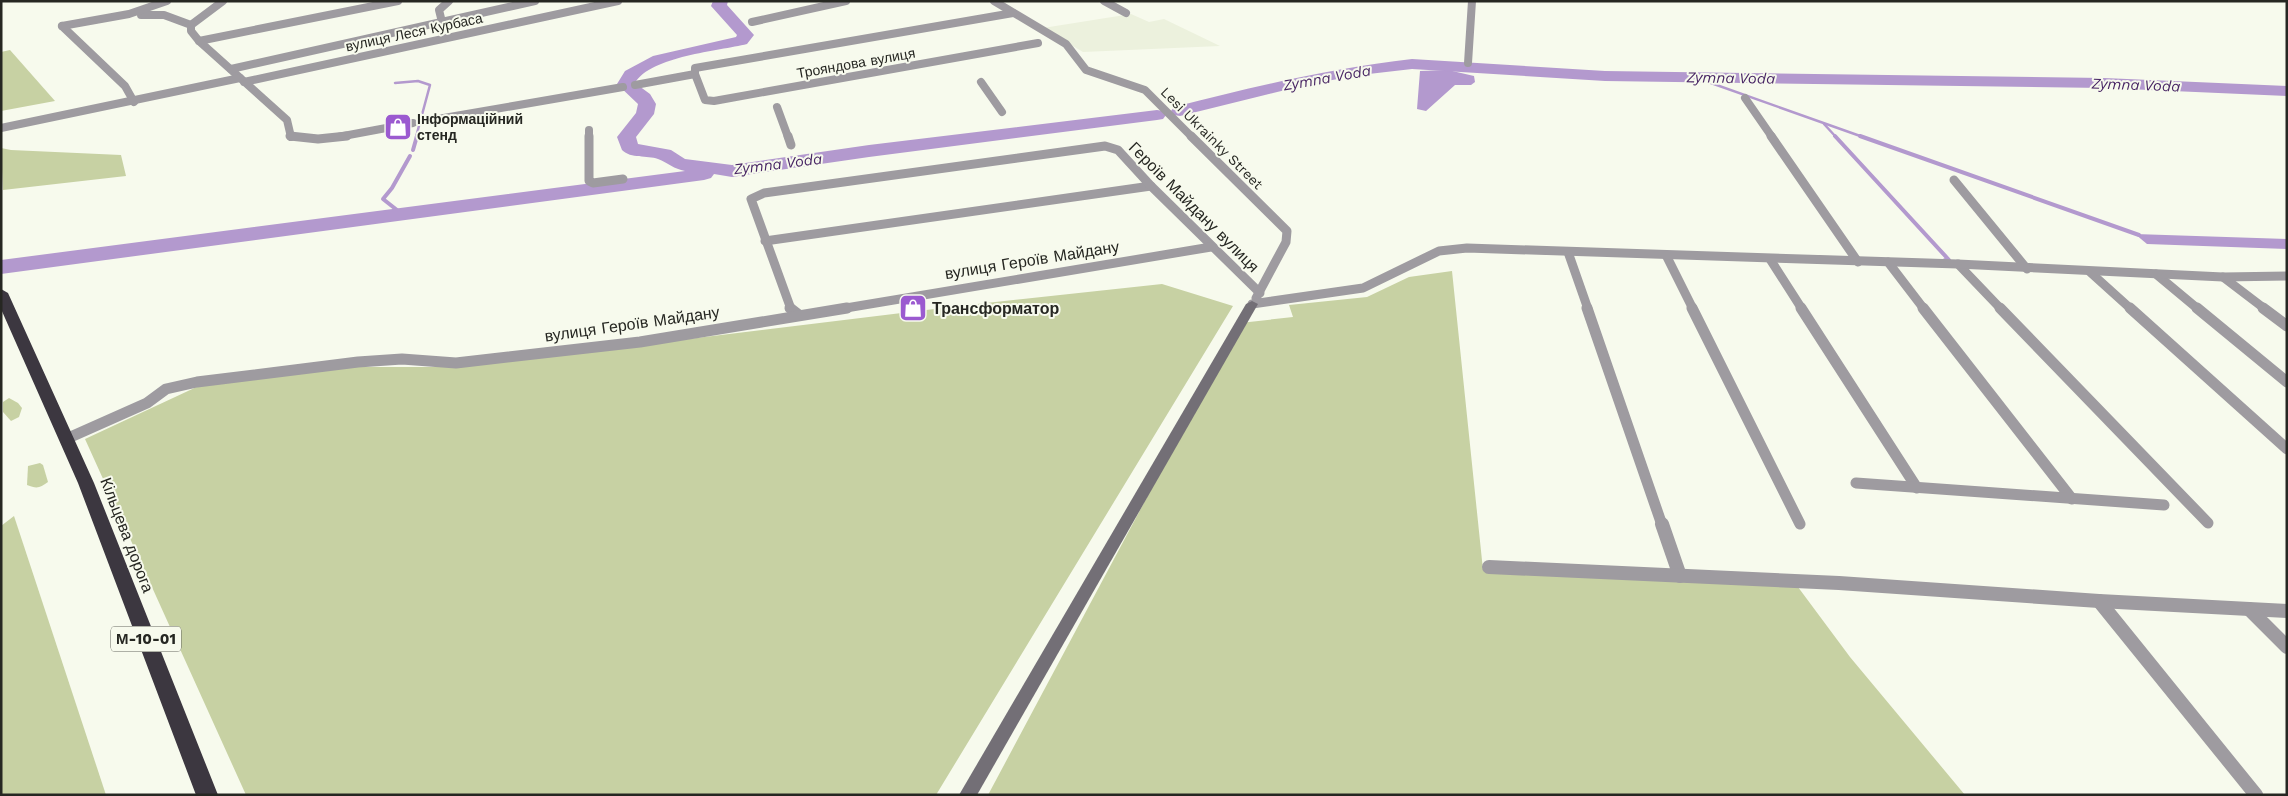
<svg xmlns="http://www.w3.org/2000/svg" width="2288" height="796" viewBox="0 0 2288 796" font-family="'Work Sans',sans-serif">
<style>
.built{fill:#ecf1dd}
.green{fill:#c7d1a3}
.water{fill:#b399ce}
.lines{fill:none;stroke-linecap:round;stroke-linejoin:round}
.stream-far1{stroke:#b399ce;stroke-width:2.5}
.stream{stroke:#b399ce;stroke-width:4}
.river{fill:#b399ce;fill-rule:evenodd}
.street-far3{stroke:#9e9ba0;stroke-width:8}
.street-far2{stroke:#9e9ba0;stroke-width:9}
.street-far1{stroke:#9e9ba0;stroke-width:11}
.street{stroke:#9e9ba0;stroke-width:14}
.secondary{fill:#736f76;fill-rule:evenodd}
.highway{fill:#3c3740;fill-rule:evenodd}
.labels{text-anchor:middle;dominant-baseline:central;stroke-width:4;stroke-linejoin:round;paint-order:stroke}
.far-street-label{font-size:14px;fill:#262722;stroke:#f7faed}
.far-poi-label{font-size:14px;font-weight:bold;fill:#262722;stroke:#f7faed;text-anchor:start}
.far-water-label{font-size:15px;font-style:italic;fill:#482564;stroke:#f7faed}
.shield{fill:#f7faed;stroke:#65665f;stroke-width:1}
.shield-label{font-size:15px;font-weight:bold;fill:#262722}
.street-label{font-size:16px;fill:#262722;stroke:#f7faed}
.poi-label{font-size:16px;font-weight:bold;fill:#262722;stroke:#f7faed;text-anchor:start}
</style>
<rect width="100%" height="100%" fill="#f7faed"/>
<path class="built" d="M1131 14 1149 22 1164 19 1220 46 1083 52 1043 28Z"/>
<g class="green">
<path d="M10 50 55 101 1 111V52Z"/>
<path d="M1 148 11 150 121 155 126 176 3 190Z"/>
<path d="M1452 271 1483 570 1795 583 1850 657 1965 795H988L1240 323 1293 317 1289 305 1367 297 1409 277Z"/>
<path d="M1162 284 1233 306 936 795H246L85 439 218 377 332 367H459L959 306Z"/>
<path d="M9 398 18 403 22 408 19 417 11 421 3 412V402Z"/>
<path d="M40 463 43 465 48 482C40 488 37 489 27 485L28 466Z"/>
<path d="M14 516 106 795H1V526Z"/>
</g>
<g class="water">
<path d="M1448 70 1474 76 1475 82 1471 85H1455L1426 111 1417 109 1420 71Z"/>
<path d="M2135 234 2287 239V249L2147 244Z"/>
</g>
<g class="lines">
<g class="stream-far1">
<path d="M1694 77 1863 137"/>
<path d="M395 83 418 81 430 85 416 137"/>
<path d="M1824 124 1836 137"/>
</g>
<g class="stream">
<path d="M1835 136 1949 260H1945"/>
<path d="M1860 136 2139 235"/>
<path d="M413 150 417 136"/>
<path d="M402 214 383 199 392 188 410 156"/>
</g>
<g class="river">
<path d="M713 1H728L727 5 754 35 747 44C719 51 651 56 635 83L650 94 656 104 654 114 636 137 638 144 671 150 685 159 732 165 869 145 1157 110 1163 111 1166 115 1163 119 1157 120 869 157 732 177 714 174 711 178 704 180 1 274V260L685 171C674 169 668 163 658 159 647 155 631 159 622 150L617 137 636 113 638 104 617 84 625 71 653 56 736 37 737 35 711 6Z"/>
<path d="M1412 59 1605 71 2104 78 2287 86V96L2104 88 1605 81 1412 69 1360 75 1310 84 1180 116 1174 115 1171 111 1174 107C1253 87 1331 68 1412 59Z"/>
</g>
<g class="street-far3">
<path d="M223 1 191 25V31L199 41 287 120 291 137"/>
<path d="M994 1 1066 44 1086 70 1145 90 1192 137"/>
<path d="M1104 1 1126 13"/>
<path d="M1013 13 695 68V74L705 100 714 101 1038 43"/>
<path d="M141 15H164L191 25"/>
<path d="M442 22 439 10 449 1"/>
<path d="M752 22 846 1"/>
<path d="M62 26 129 14 167 1"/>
<path d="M62 26 125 86 134 102"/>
<path d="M199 41 398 1"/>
<path d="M1468 63 1472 1"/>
<path d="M231 69 535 1"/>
<path d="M244 82 618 1"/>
<path d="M981 82 1002 112"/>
<path d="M635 85 695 74"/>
<path d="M1745 98 1772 137"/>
<path d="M777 107 788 137"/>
<path d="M432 120 623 87"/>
<path d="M1 128 240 78"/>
<path d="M589 130V137"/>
<path d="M338 137 413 123"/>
</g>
<g class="street-far2">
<path d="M290 136 318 139 347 136"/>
<path d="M589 136V181L593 183 623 179"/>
<path d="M788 136 791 145"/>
<path d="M1191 136 1287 231 1286 242 1256 298"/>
<path d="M1771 136 1858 262"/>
<path d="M1954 180 2027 269"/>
<path d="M765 241 1151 186"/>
<path d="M1568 252 1588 309"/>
<path d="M1666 255 1693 309"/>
<path d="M1770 259 1802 309"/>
<path d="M1888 262 1924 309"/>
<path d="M1958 264 2001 309"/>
<path d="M2090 272 2131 309"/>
<path d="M2156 274 2198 309"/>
<path d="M2223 277 2265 309"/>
<path d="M1252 304 1363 288 1439 251 1467 248 1958 264 2223 277 2287 276"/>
<path d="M791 309 751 199 764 193 1105 146 1118 150 1151 186 1260 293"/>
<path d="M840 309 1211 247"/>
</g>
<g class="street-far1">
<path d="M790 308 799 315"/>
<path d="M1587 308 1662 525"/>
<path d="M1692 308 1800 524"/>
<path d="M1801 308 1917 488"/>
<path d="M1923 308 2072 499"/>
<path d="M2000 308 2208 523"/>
<path d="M2130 308 2287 449"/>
<path d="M2197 308 2287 382"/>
<path d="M2263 308 2287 326"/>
<path d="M66 439 147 403 166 389 197 382 358 362 402 359 456 363 640 342 847 308"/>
<path d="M1856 483 2164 505"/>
</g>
<g class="street">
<path d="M1662 524 1680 576"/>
<path d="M1489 567 1839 583 2099 601 2287 611"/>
<path d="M2099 601 2256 795"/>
<path d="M2249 609 2287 647"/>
</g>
<path class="secondary" d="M1252 301 1258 304 977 795H959L1246 304Z"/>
<path class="highway" d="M1 289 8 293 94 483 218 795H196L78 483 1 309Z"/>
</g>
<defs>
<g id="shop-square" transform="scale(1.4375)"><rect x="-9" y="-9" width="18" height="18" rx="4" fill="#9b5ad0" stroke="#f7faed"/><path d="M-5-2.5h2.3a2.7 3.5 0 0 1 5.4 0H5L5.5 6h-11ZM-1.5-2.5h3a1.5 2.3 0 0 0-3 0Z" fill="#fff"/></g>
</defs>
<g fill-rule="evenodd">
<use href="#shop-square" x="398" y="127"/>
<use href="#shop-square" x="913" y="308"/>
</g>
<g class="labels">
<g class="far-street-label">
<text transform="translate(414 32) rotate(-12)">вулиця Леся Курбаса</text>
<text transform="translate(856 63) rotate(-10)">Трояндова вулиця</text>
<text transform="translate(1212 138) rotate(45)">Lesi Ukrainky Street</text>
</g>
<g class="far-poi-label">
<text x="417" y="119">Інформаційний<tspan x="417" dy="16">стенд</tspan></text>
</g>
<g class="far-water-label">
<text transform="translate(1327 78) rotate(-10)">Zymna Voda</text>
<text transform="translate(1731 78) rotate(1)">Zymna Voda</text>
<text transform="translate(2136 85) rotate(2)">Zymna Voda</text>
<text transform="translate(778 164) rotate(-7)">Zymna Voda</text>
</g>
<rect class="shield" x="111" y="626.5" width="70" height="25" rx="4"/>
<g class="shield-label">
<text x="146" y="639">М-10-01</text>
</g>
<g class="street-label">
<text transform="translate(1194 207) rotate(45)">Героїв Майдану вулиця</text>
<text transform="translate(1032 260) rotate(-9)">вулиця Героїв Майдану</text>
<text transform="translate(632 324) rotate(-8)">вулиця Героїв Майдану</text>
<text transform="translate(127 535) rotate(69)">Кільцева дорога</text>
</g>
<g class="poi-label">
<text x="932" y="308">Трансформатор</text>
</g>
</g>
<rect width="2288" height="796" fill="none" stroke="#262722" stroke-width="5"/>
</svg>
